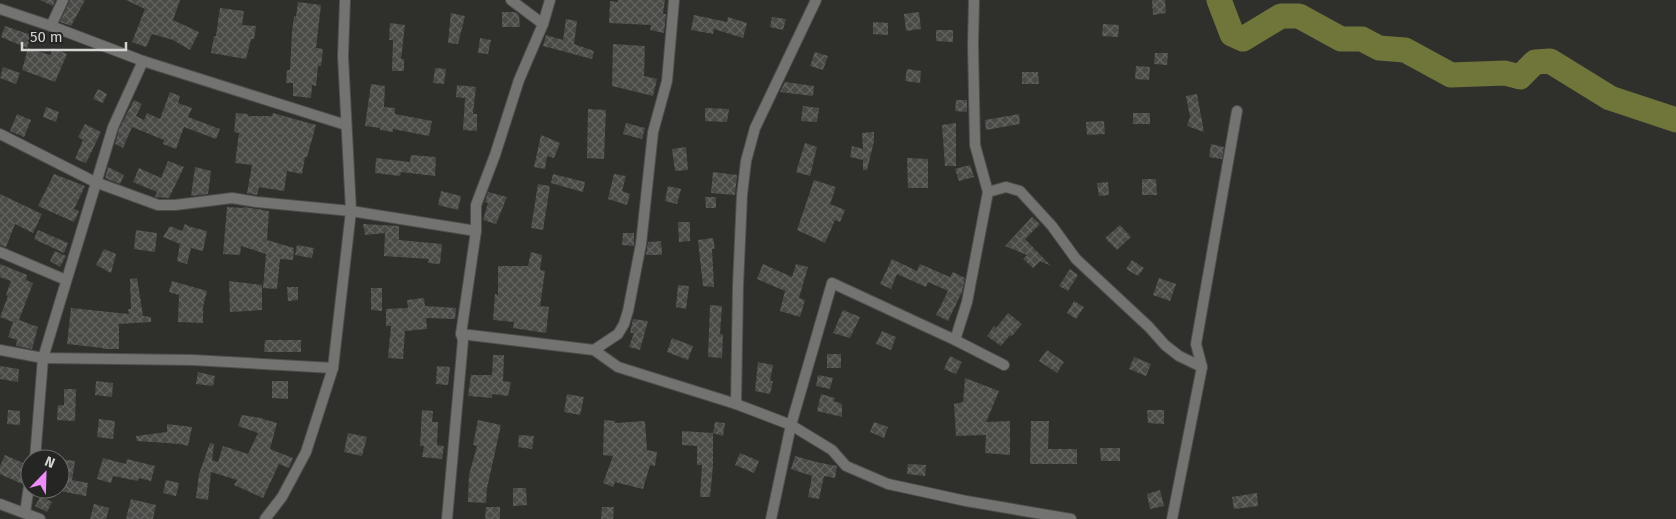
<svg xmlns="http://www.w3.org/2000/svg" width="1676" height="519" viewBox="0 0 1676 519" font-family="'Fira Sans',sans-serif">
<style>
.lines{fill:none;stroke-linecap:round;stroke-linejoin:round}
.river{stroke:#70753a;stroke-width:25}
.building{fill:url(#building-cross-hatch)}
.minor-casing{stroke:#4d4e4a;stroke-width:12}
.minor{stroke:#737371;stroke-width:10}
</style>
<defs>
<pattern id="building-cross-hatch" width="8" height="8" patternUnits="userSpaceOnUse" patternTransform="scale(1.25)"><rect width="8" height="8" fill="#4a4b47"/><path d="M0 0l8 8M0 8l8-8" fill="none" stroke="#636461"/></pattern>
</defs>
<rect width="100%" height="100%" fill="#2f302c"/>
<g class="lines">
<path class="river" d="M1219 0 1232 34 1243 39 1281 16H1299L1341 39H1362L1379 48 1405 50 1451 75 1505 73 1520 77 1535 62 1550 61 1610 98 1676 120"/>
</g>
<g class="building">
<path d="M40 0H55L53 6Z"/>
<path d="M70 0H85L71 26 60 22Z"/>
<path d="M126 0H180L173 20 199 32 190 50 173 40 152 34 146 47 132 42 145 9Z"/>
<path d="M618 0H665L663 14H666L664 33 650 30 651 25 609 23 610 1 618 2Z"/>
<path d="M1152 0H1165L1166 13 1153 15Z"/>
<path d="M298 2 321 5 316 48 323 49 321 66H318L316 86 312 85 311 98 293 96V83H286L287 70H290L292 32 294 16 296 17Z"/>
<path d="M220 8 244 11 242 25 256 26 254 39H251L246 59 211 53 214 36H216Z"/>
<path d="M502 12H515L519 15 520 27H502Z"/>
<path d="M919 12 921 29 906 31 904 14Z"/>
<path d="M451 13 465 16 458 44 448 43Z"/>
<path d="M694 15 727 22 728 17 747 23 743 38 714 29 713 34 691 30Z"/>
<path d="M772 17 786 19 783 30 770 27Z"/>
<path d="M566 19 577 21 574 44 594 51 592 59 543 46 546 35 563 40Z"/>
<path d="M873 22 888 23V35L873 34Z"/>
<path d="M390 23 405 25 401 59H404V71H392L393 40H389Z"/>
<path d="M1103 24 1119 25 1118 37 1102 36Z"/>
<path d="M5 26 31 35 27 48 1 37Z"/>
<path d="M936 30H953V42L936 41Z"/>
<path d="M480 38 491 40 488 54 478 53Z"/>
<path d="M613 44 645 46 644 76 657 79 653 96 612 86Z"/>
<path d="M28 48 50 55 53 48 67 54 55 82 22 70Z"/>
<path d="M815 52 828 56 823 70 810 66Z"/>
<path d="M1155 53H1168L1167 65 1154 64Z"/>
<path d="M1136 66 1150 67 1149 80 1135 79Z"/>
<path d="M3 67 20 73 16 84 0 78Z"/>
<path d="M435 68 446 69 444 84 433 83Z"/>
<path d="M907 69 921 71 920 83 905 81Z"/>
<path d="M1022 72H1038L1039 84H1022Z"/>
<path d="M785 82 814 86 813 96 780 92Z"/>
<path d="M371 84 385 86 384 107 395 108V114L432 121 429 136 393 129V132L380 130V128L365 126Z"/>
<path d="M457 85 476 87 473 114H477V131L463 130 465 98 456 97Z"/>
<path d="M98 89 107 94 103 103 93 99Z"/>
<path d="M170 92 180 96 178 103 192 108 188 117 220 129 216 139 184 127 176 149 163 144 164 140 132 127 123 148 115 144 119 129 134 100 142 104 136 116 144 120 147 113 160 119Z"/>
<path d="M1197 94 1204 132 1187 126 1190 117 1186 96Z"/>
<path d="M956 100H967V112L955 111Z"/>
<path d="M803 106 819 108 817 122 801 121Z"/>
<path d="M46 107 59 112 56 122 43 117Z"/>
<path d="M705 108 729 109 727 122 705 121Z"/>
<path d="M588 109 606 110 604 159 587 158Z"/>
<path d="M236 113 248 114V116H272L273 113 316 125 307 157H305L302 174 287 171 284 191 259 187 257 195 247 193 252 165 235 163 239 133 234 132Z"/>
<rect x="1133" y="113" width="17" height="11"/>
<path d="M17 114 31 120 24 137 10 131Z"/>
<path d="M1019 114 1020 124 986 130 985 120Z"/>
<path d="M1104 121 1105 134 1087 135 1086 122Z"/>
<path d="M626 123 645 128 642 139 623 134Z"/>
<path d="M956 123V166H945L942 125Z"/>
<path d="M85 124 101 132 86 163 75 159 83 140 78 137Z"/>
<path d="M874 132V141L867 170H863V160L850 157 852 146 863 149 862 133Z"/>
<path d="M541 135 560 143 554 158 547 156 545 169 534 167Z"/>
<path d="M805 143 817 147 810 176 796 172Z"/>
<path d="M1211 144 1224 147 1222 159 1209 157Z"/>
<path d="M686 147 688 170 675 171 672 149Z"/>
<path d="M411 155 436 157 435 176 401 172 400 176 375 173 376 158 410 162Z"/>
<path d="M907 158 928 159V188H908Z"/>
<path d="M168 161 184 167 169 198 155 197 157 192 133 182 139 168 161 178Z"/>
<path d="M970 165 974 177 959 181 955 169Z"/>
<path d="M108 167 124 175 120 184 105 178Z"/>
<path d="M195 167 211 171 208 194 191 196Z"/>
<path d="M713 172 737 175 735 195 711 193Z"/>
<path d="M54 174 85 186 74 209 79 211 74 222 38 206Z"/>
<path d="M553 174 585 182 583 192 551 183Z"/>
<path d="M614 174 626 176 622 191 630 194 627 205 608 199Z"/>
<path d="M1142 179H1156L1157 195H1142Z"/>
<path d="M814 180 836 187 830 204 845 210 840 222 835 220 825 243 797 230Z"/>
<path d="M1108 182 1109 195 1099 196 1097 183Z"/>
<path d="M538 184 550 186 543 230 531 228Z"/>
<path d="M668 186 681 189 677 204 665 201Z"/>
<path d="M441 191 461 196 458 210 438 205Z"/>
<path d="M488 192 507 197 496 224 483 220 488 203 485 202Z"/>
<path d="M0 194 42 214 33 233 15 224 6 247 0 245Z"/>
<path d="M705 197H716V208H706Z"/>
<path d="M227 207 243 208 244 207 269 211 267 240 294 248 293 260 280 259 277 289 263 288 266 254 241 246 240 255 223 254Z"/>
<path d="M1032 217 1040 224 1025 239 1051 266 1040 261 1033 268 1023 259 1027 255 1005 246Z"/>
<path d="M678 222H690V241L679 242Z"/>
<path d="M185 224 191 227 207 231 203 251 191 248 187 264 177 261 180 244 163 237 170 226 182 231Z"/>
<path d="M363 224 399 226V240L442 244 440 264 428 263 429 259 384 256 385 233 365 235Z"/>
<path d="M1120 225 1131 237 1117 250 1105 238Z"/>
<path d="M38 230 68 243 64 253 34 239Z"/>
<path d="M136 230 157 233 155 252 134 249Z"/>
<path d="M623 233H634V246L622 245Z"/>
<path d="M713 238 715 249H712L714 287 703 286 698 240Z"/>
<path d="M661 241 662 255H646L648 242Z"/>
<path d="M297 245 314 248 312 258 295 255Z"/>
<path d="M104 249 116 254 111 273 96 265Z"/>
<path d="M55 251 66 256 60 267 50 261Z"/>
<path d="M531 252 542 255 540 270 545 271 540 306 549 307 546 333 513 328 514 322 493 320 495 294 498 295V266H528Z"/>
<path d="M892 259 917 271 920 264 950 277 953 272 965 278 962 292 948 321 936 315 948 291 928 282 926 287 897 274 891 289 880 284Z"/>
<path d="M1132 260 1144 268 1138 276 1126 269Z"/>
<path d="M0 264 27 275 26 280 33 283 19 320 38 327 32 349 16 346 17 340 8 337 13 322 0 317 8 296 6 295 11 281 0 277Z"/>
<path d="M763 264 792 277 796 264 808 267 799 298 805 300 800 317 780 311 785 291 757 279Z"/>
<path d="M1070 269 1078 275 1068 291 1059 286Z"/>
<path d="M137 278 143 316 151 317V322L119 324V349H103V348L67 344 71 308 129 314 128 309H131L130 279Z"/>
<path d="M1159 278 1176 284 1170 301 1153 295Z"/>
<path d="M172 281 207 291 203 307V323L178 322 179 295 169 292Z"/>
<path d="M229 281 262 285V310L230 312Z"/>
<path d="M678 285 689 286 686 309 676 307Z"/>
<path d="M287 287H298V300L288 301Z"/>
<path d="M371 288H382V311L371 310Z"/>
<path d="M424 298 425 306 456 308 455 319 426 318 427 329 405 331 403 359 388 358 391 326H386V309L408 308 407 300Z"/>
<path d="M1074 301 1084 307 1076 319 1067 313Z"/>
<path d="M710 305 722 306 720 334H723L722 358 708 357Z"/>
<path d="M843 310 860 317 850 338 833 333Z"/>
<path d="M1008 313 1022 324 1012 336 1010 335 1001 346 987 336 994 326 996 328Z"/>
<path d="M633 319 648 321 640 350 629 347 634 333H630Z"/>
<path d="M882 331 896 337 891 350 876 344Z"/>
<path d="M672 338 693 346 688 360 667 352Z"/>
<path d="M265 340H301V352H264Z"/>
<path d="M1047 350 1064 362 1057 373 1039 361Z"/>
<rect x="827" y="354" width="14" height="14"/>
<path d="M493 355H504L503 381 511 382 508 396 492 394V398L468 396 471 375H492Z"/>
<path d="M950 356 962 362 956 374 944 369Z"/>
<path d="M1134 357 1151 364 1146 376 1129 369Z"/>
<path d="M758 362 773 365 770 381H773L770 394 755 391Z"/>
<path d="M0 366 19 369 18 382 0 379Z"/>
<path d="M437 366 450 367 448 385 436 384Z"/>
<path d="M198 372 215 376 213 386 196 384Z"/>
<path d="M818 375 833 378 830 389 816 386Z"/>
<path d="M965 378 999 391 986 422 1010 421V455L985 453 986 435 956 436 954 404 963 402Z"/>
<path d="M96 381 113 383 112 397 95 395Z"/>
<path d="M272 381H288V399L272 398Z"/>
<path d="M64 389H76L75 421 57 420 58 405H64Z"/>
<path d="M567 394 584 397 580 415 564 412Z"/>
<path d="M821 394 835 398 834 401 842 404V417L817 411Z"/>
<path d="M8 410 20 411V425L7 424Z"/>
<path d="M422 410 433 411 432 422H438L437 445 444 446 442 459 422 457 424 446H420Z"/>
<path d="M1147 410H1164V424L1148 423Z"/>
<path d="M242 415 260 418 277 423 270 449 293 458 289 468 279 464 263 498 234 485 237 480 211 472 208 500 196 498 199 474 210 443 214 444 212 460 218 462 223 446 248 454 258 433 238 426Z"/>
<path d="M99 419 115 421 113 439 97 437Z"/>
<path d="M478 420 501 425 487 488 486 503 468 502 469 475 477 446 473 445Z"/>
<path d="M604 420 615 421V423L645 421 647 450 657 452 655 466 650 465 643 489 615 482 613 487 603 483 613 456 603 455Z"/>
<path d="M1031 421H1049L1048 449H1077V464H1030Z"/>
<path d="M715 422 725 423 723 436 713 433Z"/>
<path d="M874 422 888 427 884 438 870 432Z"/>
<path d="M167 424 192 427 188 446 181 444 137 441 136 436 167 432Z"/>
<path d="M682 431 713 433V465L710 497H700L702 465H697V446L682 445Z"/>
<path d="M348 433 367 437 362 456 344 452Z"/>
<path d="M519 435 534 436 532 449 518 447Z"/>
<path d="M1100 448H1120V461H1101Z"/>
<path d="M740 453 759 461 754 473 735 465Z"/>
<path d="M5 455 30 466 23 478 22 484 0 474V466Z"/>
<path d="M795 456 816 462 837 466 835 478 824 476 819 499 808 497 812 476 791 469Z"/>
<path d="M103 458 126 464 127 459 155 466 151 481 139 478 138 481 113 476 111 483 97 479Z"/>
<path d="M60 459 75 461 72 480 88 483 86 496 60 491Z"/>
<path d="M908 464 926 465 925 476 907 474Z"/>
<path d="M166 480 179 483 176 496 163 493Z"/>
<path d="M513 488H526L527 505 513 506Z"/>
<path d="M1160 490 1164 506 1150 509 1147 494Z"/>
<path d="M1257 493 1258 506 1234 509 1232 497Z"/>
<path d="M41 496 52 502 47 512 35 506Z"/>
<path d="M131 499 156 505 153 519H126Z"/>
<path d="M94 504 109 508 106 519H90Z"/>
<path d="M486 507H500V519H485Z"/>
<path d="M602 507H614L613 519H601Z"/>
</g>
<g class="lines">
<g class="minor-casing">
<g id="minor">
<path d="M511 0 543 24"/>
<path d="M0 9 51 26 143 61 346 125"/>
<path d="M51 26 63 0"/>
<path d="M0 134 95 182 158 205H175L232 198 257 202 351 211 476 231"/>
<path d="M988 192 1006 187 1020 191 1052 226 1076 259 1149 327 1165 345 1179 356 1202 367"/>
<path d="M0 252 66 280"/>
<path d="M461 334 594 350 618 367 736 404 791 425 832 450 846 466 888 484 966 501 1071 519"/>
<path d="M955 340 967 302 988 192 975 145 973 45 974 0"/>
<path d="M0 350 43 358 193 360 333 368"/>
<path d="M594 350 618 334 624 324 628 311 641 244 653 132 667 81 674 0"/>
<path d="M736 404 738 286 742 195 746 161 755 128 816 0"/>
<path d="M35 459 43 358 113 127 143 61"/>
<path d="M0 504 40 519"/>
<path d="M25 513 30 479"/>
<path d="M265 519 282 497 306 452 333 368 351 211 343 56 345 0"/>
<path d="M447 519 463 340 461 334 476 231V205L495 155 519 80 543 24 550 0"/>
<path d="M771 519 791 425 832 283 955 340 1004 365"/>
<path d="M1172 519 1202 367 1196 344 1237 111"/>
</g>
</g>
<use href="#minor" class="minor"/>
</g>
<g transform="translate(45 474) rotate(23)"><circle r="24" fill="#252623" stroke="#6b6c69"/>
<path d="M0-4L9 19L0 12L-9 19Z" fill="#ee8cf9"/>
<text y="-8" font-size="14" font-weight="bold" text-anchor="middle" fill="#d4d5d3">N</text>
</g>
<path d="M22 42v8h104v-8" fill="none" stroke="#d4d5d3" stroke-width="2.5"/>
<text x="30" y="42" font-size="15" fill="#d4d5d3" stroke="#252623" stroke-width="4" paint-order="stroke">50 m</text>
</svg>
